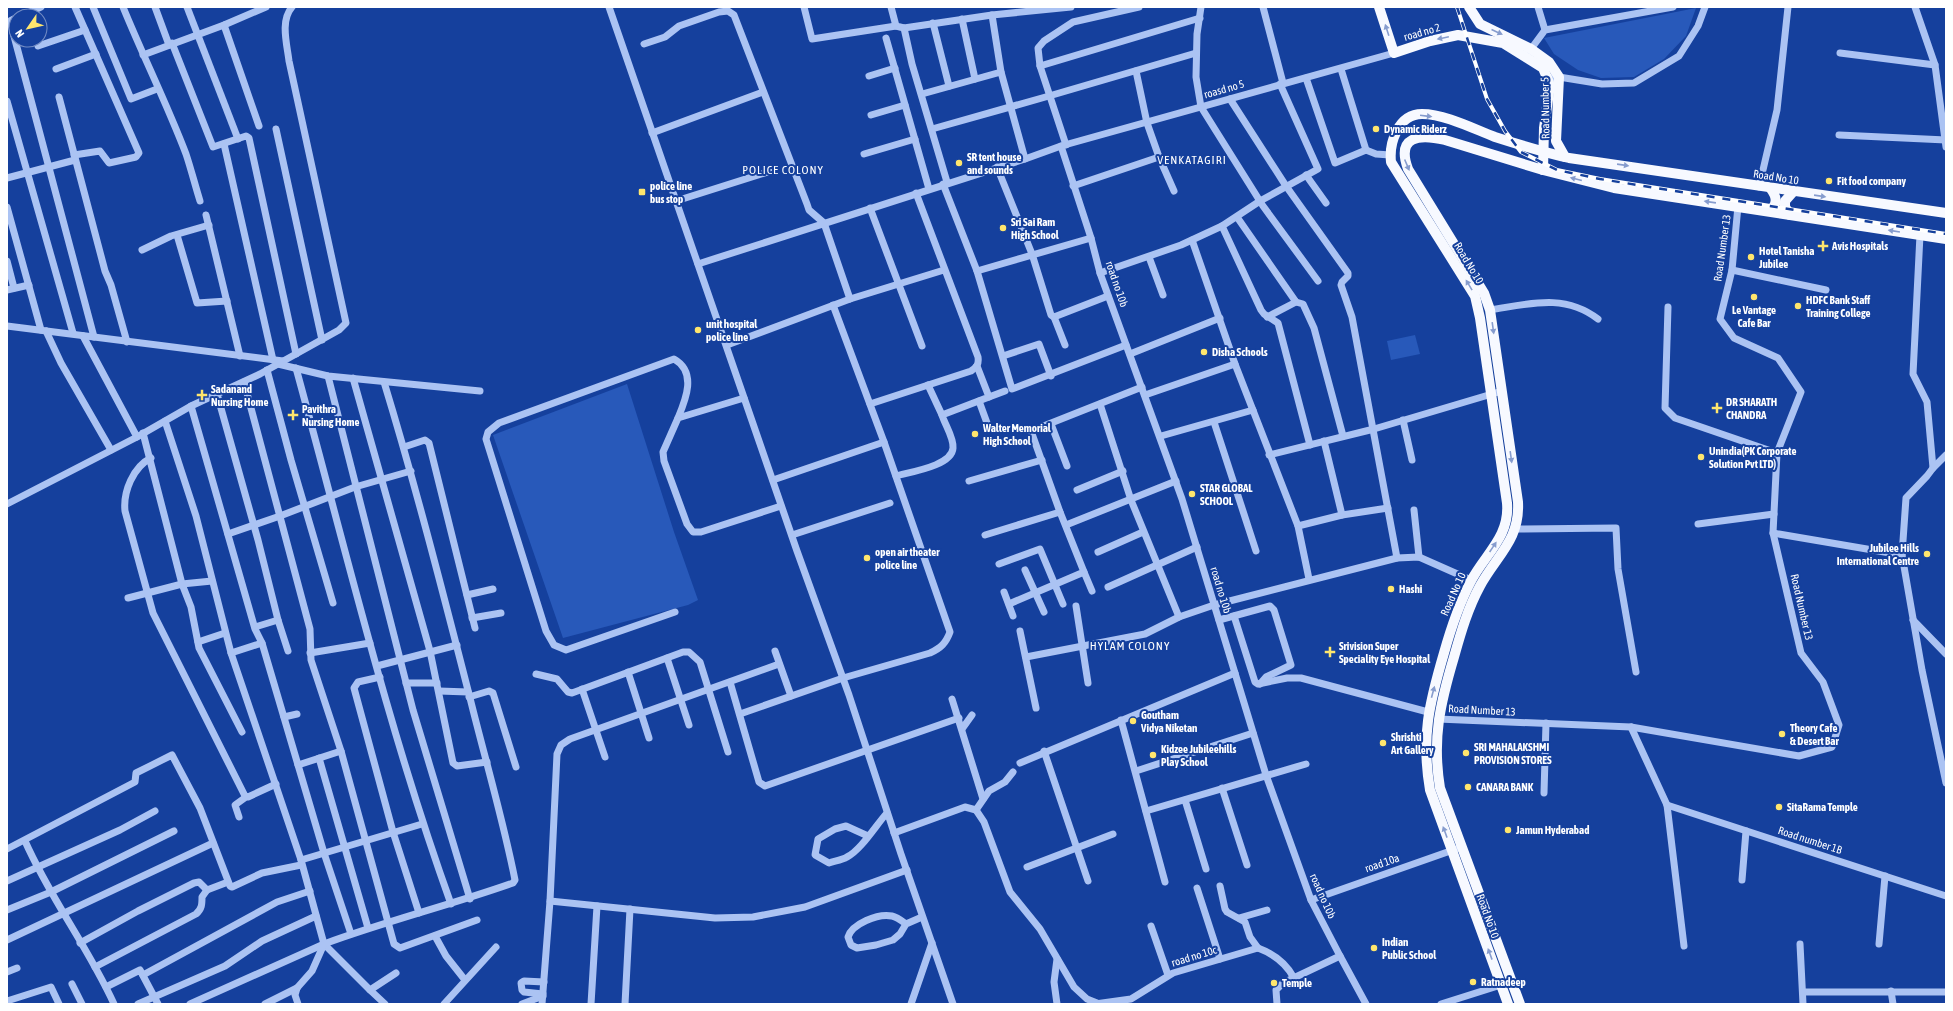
<svg xmlns="http://www.w3.org/2000/svg" width="1953" height="1011" viewBox="0 0 1953 1011" font-family="'Asap Condensed',sans-serif">
<style>
.green{fill:#2859ba}
.lines{fill:none;stroke-linecap:round;stroke-linejoin:round}
.minor{stroke:#abc3f3;stroke-width:7}
.major{stroke:#f7f9ff;stroke-width:10}
.rail-casing{stroke:#fff;stroke-width:4}
.rail{stroke:#15409d;stroke-width:2.5;stroke-dasharray:8;stroke-linecap:butt}
.oneway{fill:#869cce}
.poi-dot{fill:#ffe66d;stroke:#15409d;stroke-width:1.5}
.labels{text-anchor:middle;dominant-baseline:central;stroke-width:4;stroke-linejoin:round;paint-order:stroke}
.street-label{font-size:11px;fill:#fff;stroke:#15409d}
.poi-label{font-size:11px;font-weight:bold;fill:#fff;stroke:#15409d;text-anchor:start}
.neighbourhood-label{font-size:12px;letter-spacing:1px;fill:#fff;stroke:#15409d}
</style>
<rect width="100%" height="100%" fill="#15409d"/>
<g class="green">
<path d="M1696 8 1686 36 1664 59 1634 77 1601 78 1578 70 1554 54 1544 38Z"/>
<path d="M1415 335 1420 354 1391 360 1387 341Z"/>
<path d="M627 384 674 532 698 600 688 605 563 638 493 435Z"/>
</g>
<g class="lines">
<g class="minor">
<path d="M93 7 131 99 157 89"/>
<path d="M123 7C143 56 167 104 186 154 191 169 195 185 200 201"/>
<path d="M155 7 169 45"/>
<path d="M187 7 238 139"/>
<path d="M609 7 797 551 849 695 901 854 953 1004"/>
<path d="M804 7 812 39 896 26"/>
<path d="M891 7 896 26 904 28 992 15 1071 7"/>
<path d="M1201 7 1197 34 1196 77 1201 107 1263 206 1318 281"/>
<path d="M1263 7 1283 83"/>
<path d="M1538 7 1545 30"/>
<path d="M1915 7 1935 65 1946 147"/>
<path d="M992 15 1001 72 1025 159"/>
<path d="M21 16 41 7"/>
<path d="M16 18 10 21 94 337"/>
<path d="M962 19 975 79"/>
<path d="M933 23 949 86"/>
<path d="M224 25 259 126"/>
<path d="M904 28 912 64 947 182"/>
<path d="M886 38 929 189"/>
<path d="M172 43 213 147 246 136 249 138 296 354"/>
<path d="M644 44 665 37 679 26 719 12 728 11 734 15 807 204 809 210 824 223 850 299"/>
<path d="M38 46 85 30"/>
<path d="M1528 53 1545 30 1673 7"/>
<path d="M1840 53 1935 65"/>
<path d="M143 55 224 25 266 7"/>
<path d="M1040 66 1200 18"/>
<path d="M56 69 96 54"/>
<path d="M1341 69 1366 150 1376 154 1390 155"/>
<path d="M1136 71 1147 123 1159 157 1174 191"/>
<path d="M869 76 895 68"/>
<path d="M1306 78 1335 163 1366 150"/>
<path d="M1548 78 1559 77 1602 84 1634 83 1679 56 1698 26 1705 7"/>
<path d="M922 94 1001 72"/>
<path d="M59 97 105 271 111 285 127 342"/>
<path d="M1230 99 1286 186 1348 273V276L1342 282 1341 285 1352 317 1397 558"/>
<path d="M7 101 73 333"/>
<path d="M871 115 905 105"/>
<path d="M276 129 322 340"/>
<path d="M932 129 1049 96 1196 53"/>
<path d="M652 133 763 92"/>
<path d="M1839 135 1946 140"/>
<path d="M224 144 273 360"/>
<path d="M1066 145 1040 66 1038 48 1044 41 1073 22 1139 7"/>
<path d="M1061 146 1091 238 1100 273 1182 499 1266 775 1311 900 1340 956 1283 983 1276 990 1277 1004"/>
<path d="M864 154 915 139"/>
<path d="M74 155 100 151 109 163 136 157 139 153 75 7"/>
<path d="M997 167 1032 254 1051 315 1054 317 1065 345"/>
<path d="M1306 175 1326 203"/>
<path d="M7 178 75 160"/>
<path d="M943 184 977 271 1012 389 1126 345"/>
<path d="M1073 186 1159 157"/>
<path d="M1759 187 1777 110 1788 7"/>
<path d="M676 201 774 170"/>
<path d="M7 207 41 330"/>
<path d="M870 208 922 346"/>
<path d="M206 215 240 356"/>
<path d="M1237 217 1296 302 1303 304 1314 328 1343 436"/>
<path d="M1222 226 1261 310 1264 314 1278 323 1310 445"/>
<path d="M177 235 197 303 227 301"/>
<path d="M1920 235 1913 374 1927 402 1933 468 1927 476 1906 498 1902 555 1922 670 1946 783"/>
<path d="M1192 240 1235 364 1298 526 1309 579"/>
<path d="M142 250 171 236 209 225"/>
<path d="M1149 257 1163 295"/>
<path d="M7 261 14 288"/>
<path d="M698 264 1025 159 1061 146 1394 53"/>
<path d="M1732 270 1826 290"/>
<path d="M977 271 1091 238"/>
<path d="M1100 273 1181 245 1222 226 1260 201 1318 169 1280 84"/>
<path d="M7 290 29 285"/>
<path d="M833 305 884 442"/>
<path d="M1668 307 1665 408 1675 418 1777 453"/>
<path d="M1490 310C1529 304 1564 293 1598 319"/>
<path d="M1054 317 1108 296"/>
<path d="M1267 317 1296 302"/>
<path d="M7 326 283 361"/>
<path d="M46 331 61 363 111 450"/>
<path d="M83 336 137 437"/>
<path d="M727 345 850 299 944 270"/>
<path d="M1130 354 1220 318"/>
<path d="M1003 356 1039 344 1051 376"/>
<path d="M278 364 328 376 480 391"/>
<path d="M296 368C345 547 388 729 451 904"/>
<path d="M267 370 291 460 333 603"/>
<path d="M328 376 413 710 470 899"/>
<path d="M353 378 430 651 453 763 457 766 487 762"/>
<path d="M244 382 310 629 311 660 341 751 394 944 400 948 477 920"/>
<path d="M928 385 942 415"/>
<path d="M217 394 258 540 278 620 288 651"/>
<path d="M1145 395 1235 364"/>
<path d="M989 397 1005 391"/>
<path d="M744 398 678 418 663 452 664 461 687 524 693 532H701L781 506"/>
<path d="M979 401 987 423"/>
<path d="M870 404 971 371C977 367 979 364 978 357L916 193"/>
<path d="M1100 404 1131 500 1179 617"/>
<path d="M191 406 255 629 262 643 324 853 351 934"/>
<path d="M1403 420 1412 460"/>
<path d="M165 421 196 516 231 653 301 860 324 944 370 990 396 973"/>
<path d="M1214 422 1256 551"/>
<path d="M1051 424 1067 466"/>
<path d="M143 433 182 584 191 607 199 648 242 732"/>
<path d="M1161 436 1253 410"/>
<path d="M1324 441 1342 515"/>
<path d="M404 447 425 440 429 443 475 628"/>
<path d="M1269 455 1374 429 1502 391"/>
<path d="M151 458C133 467 123 492 125 511L153 613 245 796 248 797 276 784"/>
<path d="M1933 468 1946 455"/>
<path d="M896 476C910 472 952 466 953 448 954 438 945 425 942 415L989 397 977 366"/>
<path d="M969 481 1042 460"/>
<path d="M1077 490 1123 471"/>
<path d="M7 504 137 437 191 406 260 374 339 330 346 323 289 61C287 44 280 21 292 7"/>
<path d="M1414 510 1419 557"/>
<path d="M1698 524 1774 514"/>
<path d="M1066 525 1176 481"/>
<path d="M1298 526 1342 515 1388 508"/>
<path d="M1515 529 1616 528 1618 569 1636 672"/>
<path d="M1773 533 1902 555"/>
<path d="M228 534 280 516 355 487 411 471"/>
<path d="M792 535 890 503"/>
<path d="M985 535 1060 512"/>
<path d="M1098 552 1143 532"/>
<path d="M999 564 1040 549 1063 604"/>
<path d="M1025 570 1044 612"/>
<path d="M1084 572 1092 591"/>
<path d="M1108 587 1197 547"/>
<path d="M1004 592 1013 616"/>
<path d="M467 595 493 589"/>
<path d="M128 598 182 584 212 581"/>
<path d="M1009 604 1084 572 1060 512 1031 431 1142 387"/>
<path d="M1076 606 1088 683"/>
<path d="M675 612 566 650 554 645 546 631 486 439 488 432 499 423 674 359C697 372 686 399 678 418"/>
<path d="M1234 616 1255 682 1258 684 1287 678H1301L1428 712"/>
<path d="M472 618 501 613"/>
<path d="M1219 620 1270 606 1274 610 1291 665 1266 677 1260 684"/>
<path d="M1913 620 1946 654"/>
<path d="M255 627 278 620"/>
<path d="M1020 631 1036 708"/>
<path d="M198 642 225 633"/>
<path d="M775 651 791 696"/>
<path d="M231 653 262 643"/>
<path d="M310 653 370 643"/>
<path d="M1026 657 1145 634 1179 617 1214 605 1397 558 1419 557 1471 580"/>
<path d="M667 658 689 725"/>
<path d="M377 666 457 645"/>
<path d="M628 672 649 738"/>
<path d="M536 674 557 679 568 692 572 693 683 652H689L700 662 728 752"/>
<path d="M380 677 358 682 354 688 393 832 419 913"/>
<path d="M730 682 759 782 765 786 959 718"/>
<path d="M406 683H437"/>
<path d="M582 689 605 757"/>
<path d="M439 691 468 692"/>
<path d="M469 697 489 691 493 693 516 767"/>
<path d="M952 699 983 799"/>
<path d="M740 714 843 678 930 653C941 648 946 643 950 632L884 442 773 480"/>
<path d="M284 717 297 714"/>
<path d="M1438 719 1631 727 1799 756 1832 747 1839 725 1823 682 1801 653 1773 533 1777 453 1801 392 1778 358 1734 338 1720 319 1732 270 1738 206"/>
<path d="M1121 720 1165 882"/>
<path d="M1631 727 1667 805 1684 946"/>
<path d="M962 729 972 715"/>
<path d="M1044 751 1088 881"/>
<path d="M319 758 368 928"/>
<path d="M1020 763 1235 673"/>
<path d="M298 765 341 751"/>
<path d="M1136 771 1253 733"/>
<path d="M1222 788 1247 865"/>
<path d="M1544 793 1546 723"/>
<path d="M1185 800 1206 869"/>
<path d="M1667 805 1946 896"/>
<path d="M976 810 984 822 1010 892 1040 929 1074 987 1087 999 1097 1003"/>
<path d="M1146 811 1306 764"/>
<path d="M239 817 235 805 246 797"/>
<path d="M894 833 965 807 976 810 989 791 1005 782 1013 772"/>
<path d="M868 836 846 826 835 829 818 839 815 855 829 863C835 861 842 860 847 857 861 850 876 825 887 813"/>
<path d="M25 841C50 898 88 947 114 1004"/>
<path d="M7 849 135 782 136 773 172 755 200 808 230 886 232 887 262 873 301 865"/>
<path d="M301 860 422 824"/>
<path d="M1027 867 1113 834"/>
<path d="M1742 880 1746 831"/>
<path d="M7 881 120 830 155 811"/>
<path d="M1220 886 1225 909 1227 912 1245 922 1250 937 1258 948"/>
<path d="M1197 888 1220 959"/>
<path d="M1311 900 1456 849"/>
<path d="M550 901 715 918 753 917 805 907 907 870"/>
<path d="M7 910 51 892 174 831"/>
<path d="M1239 918 1267 910"/>
<path d="M906 924C902 921 897 917 892 916 878 913 852 924 848 937L851 945 857 948 876 945 893 940 900 934 906 924 922 917"/>
<path d="M1151 926 1168 975"/>
<path d="M435 936 446 956 465 980"/>
<path d="M7 940 213 843"/>
<path d="M80 943 138 911 194 883 199 882 207 890 228 882"/>
<path d="M1800 944 1803 1004"/>
<path d="M1879 944 1885 876"/>
<path d="M1340 956 1366 1004"/>
<path d="M95 967 196 914C202 909 202 904 202 897L207 890"/>
<path d="M7 972 17 968"/>
<path d="M143 975 277 902 310 891"/>
<path d="M72 984 82 1004"/>
<path d="M106 987 140 970 158 1004"/>
<path d="M370 990 385 1004"/>
<path d="M1891 991 1893 1004"/>
<path d="M1803 992H1946"/>
<path d="M543 994 524 992 522 990 521 983 524 981 544 982"/>
<path d="M7 1001 51 987 59 1004"/>
<path d="M138 1004 225 966 262 941 316 916"/>
<path d="M190 1004 324 944"/>
<path d="M265 1004 297 988"/>
<path d="M298 1004 295 995 297 988 312 971 324 944C386 921 451 905 513 883L515 880C503 819 485 759 470 698 443 593 416 487 384 382"/>
<path d="M444 1004 496 947"/>
<path d="M522 1004 543 996"/>
<path d="M542 1004 550 901 557 754 561 745 570 739 779 664"/>
<path d="M591 1004 597 906"/>
<path d="M625 1004 630 909"/>
<path d="M911 1004 932 943"/>
<path d="M1057 1004 1054 982 1057 959"/>
<path d="M1095 1004 1131 999 1173 973 1258 948C1274 954 1286 963 1294 978"/>
<path d="M1441 1004 1501 985"/>
</g>
<g class="major">
<path d="M1379 7 1394 53 1430 41 1458 35 1503 43 1543 68 1550 85 1544 128 1543 170"/>
<path d="M1469 7 1480 24 1531 49 1549 62 1559 77 1556 141 1565 157"/>
<path d="M1769 211C1778 205 1777 197 1771 189"/>
<path d="M1790 215 1785 207V201L1793 192"/>
<path d="M1508 1004 1430 790C1421 737 1429 704 1444 653 1451 628 1459 604 1471 581 1485 554 1510 537 1507 503L1480 318 1475 296 1391 162C1389 143 1398 114 1422 114 1445 114 1474 129 1495 137 1520 145 1543 152 1569 158L1946 213"/>
<path d="M1520 1004 1440 788C1432 739 1440 704 1454 657 1461 632 1468 608 1480 586 1497 555 1520 540 1518 502L1490 310 1484 293 1408 169C1396 136 1419 134 1445 140L1543 170 1614 188 1946 239"/>
</g>
<g class="rail-casing">
<path id="rail" d="M1457 7 1487 99 1505 131 1521 152 1557 170 1600 179 1946 234"/>
</g>
<use href="#rail" class="rail"/>
</g>
<defs><path id="oneway-solid" d="M-6-.8H1V-3.2L6.5 0L1 3.2V.8H-6Z"/></defs>
<g class="oneway">
<use href="#oneway-solid" transform="translate(1387 30) rotate(-108)"/>
<use href="#oneway-solid" transform="translate(1497 32) rotate(24)"/>
<use href="#oneway-solid" transform="translate(1443 38) rotate(168)"/>
<use href="#oneway-solid" transform="translate(1426 116) rotate(7)"/>
<use href="#oneway-solid" transform="translate(1407 165) rotate(67)"/>
<use href="#oneway-solid" transform="translate(1623 165) rotate(8)"/>
<use href="#oneway-solid" transform="translate(1576 179) rotate(-166)"/>
<use href="#oneway-solid" transform="translate(1820 196) rotate(8)"/>
<use href="#oneway-solid" transform="translate(1710 202) rotate(-172)"/>
<use href="#oneway-solid" transform="translate(1894 231) rotate(-171)"/>
<use href="#oneway-solid" transform="translate(1469 285) rotate(-121)"/>
<use href="#oneway-solid" transform="translate(1493 328) rotate(82)"/>
<use href="#oneway-solid" transform="translate(1511 457) rotate(82)"/>
<use href="#oneway-solid" transform="translate(1493 547) rotate(-56)"/>
<use href="#oneway-solid" transform="translate(1433 692) rotate(-75)"/>
<use href="#oneway-solid" transform="translate(1445 832) rotate(-110)"/>
<use href="#oneway-solid" transform="translate(1490 954) rotate(-110)"/>
</g>
<g class="poi-dot">
<circle cx="1376" cy="129" r="4"/>
<circle cx="959" cy="163" r="4"/>
<circle cx="1829" cy="181" r="4"/>
<rect x="638" y="188" width="8" height="8" rx="2"/>
<circle cx="1003" cy="228" r="4"/>
<path d="M1821 240h4v4h4v4h-4v4h-4v-4h-4v-4h4z"/>
<circle cx="1751" cy="257" r="4"/>
<circle cx="1754" cy="297" r="4"/>
<circle cx="1798" cy="306" r="4"/>
<circle cx="698" cy="330" r="4"/>
<circle cx="1204" cy="352" r="4"/>
<path d="M200 389h4v4h4v4h-4v4h-4v-4h-4v-4h4z"/>
<path d="M1715 402h4v4h4v4h-4v4h-4v-4h-4v-4h4z"/>
<path d="M291 409h4v4h4v4h-4v4h-4v-4h-4v-4h4z"/>
<circle cx="975" cy="434" r="4"/>
<circle cx="1701" cy="457" r="4"/>
<circle cx="1192" cy="494" r="4"/>
<circle cx="1927" cy="554" r="4"/>
<circle cx="867" cy="558" r="4"/>
<circle cx="1391" cy="589" r="4"/>
<path d="M1328 646h4v4h4v4h-4v4h-4v-4h-4v-4h4z"/>
<circle cx="1133" cy="721" r="4"/>
<circle cx="1782" cy="734" r="4"/>
<circle cx="1383" cy="743" r="4"/>
<circle cx="1466" cy="753" r="4"/>
<circle cx="1153" cy="755" r="4"/>
<circle cx="1468" cy="787" r="4"/>
<circle cx="1779" cy="807" r="4"/>
<circle cx="1508" cy="830" r="4"/>
<circle cx="1374" cy="948" r="4"/>
<circle cx="1473" cy="982" r="4"/>
<circle cx="1274" cy="983" r="4"/>
</g>
<g class="labels">
<g class="street-label">
<text transform="translate(1422 32) rotate(-16)">road no 2</text>
<text transform="translate(1224 89) rotate(-16)">roasd no 5</text>
<text transform="translate(1545 108) rotate(-91)">Road Number 5</text>
<text transform="translate(1776 177) rotate(9)">Road No 10</text>
<text transform="translate(1722 248) rotate(-82)">Road Number 13</text>
<text transform="translate(1469 263) rotate(59)">Road No 10</text>
<text transform="translate(1117 284) rotate(71)">road no 10b</text>
<text transform="translate(1221 590) rotate(73)">road no 10b</text>
<text transform="translate(1453 594) rotate(-66)">Road No 10</text>
<text transform="translate(1802 607) rotate(77)">Road Number 13</text>
<text transform="translate(1482 710) rotate(3)">Road Number 13</text>
<text transform="translate(1810 840) rotate(18)">Road number 1B</text>
<text transform="translate(1382 863) rotate(-19)">road 10a</text>
<text transform="translate(1323 896) rotate(66)">road no 10b</text>
<text transform="translate(1488 916) rotate(70)">Road No 10</text>
<text transform="translate(1194 956) rotate(-17)">road no 10c</text>
</g>
<g class="poi-label">
<text x="1384" y="129">Dynamic Riderz</text>
<text x="967" y="157">SR tent house<tspan x="967" dy="13">and sounds</tspan></text>
<text x="1837" y="181">Fit food company</text>
<text x="650" y="186">police line<tspan x="650" dy="13">bus stop</tspan></text>
<text x="1011" y="222">Sri Sai Ram<tspan x="1011" dy="13">High School</tspan></text>
<text x="1832" y="246">Avis Hospitals</text>
<text x="1759" y="251">Hotel Tanisha<tspan x="1759" dy="13">Jubilee</tspan></text>
<text x="1806" y="300">HDFC Bank Staff<tspan x="1806" dy="13">Training College</tspan></text>
<text x="1754" y="310" text-anchor="middle">Le Vantage<tspan x="1754" dy="13">Cafe Bar</tspan></text>
<text x="706" y="324">unit hospital<tspan x="706" dy="13">police line</tspan></text>
<text x="1212" y="352">Disha Schools</text>
<text x="211" y="389">Sadanand<tspan x="211" dy="13">Nursing Home</tspan></text>
<text x="1726" y="402">DR SHARATH<tspan x="1726" dy="13">CHANDRA</tspan></text>
<text x="302" y="409">Pavithra<tspan x="302" dy="13">Nursing Home</tspan></text>
<text x="983" y="428">Walter Memorial<tspan x="983" dy="13">High School</tspan></text>
<text x="1709" y="451">Unindia(PK Corporate<tspan x="1709" dy="13">Solution Pvt LTD)</tspan></text>
<text x="1200" y="488">STAR GLOBAL<tspan x="1200" dy="13">SCHOOL</tspan></text>
<text x="1919" y="548" text-anchor="end">Jubilee Hills<tspan x="1919" dy="13">International Centre</tspan></text>
<text x="875" y="552">open air theater<tspan x="875" dy="13">police line</tspan></text>
<text x="1399" y="589">Hashi</text>
<text x="1339" y="646">Srivision Super<tspan x="1339" dy="13">Speciality Eye Hospital</tspan></text>
<text x="1141" y="715">Goutham<tspan x="1141" dy="13">Vidya Niketan</tspan></text>
<text x="1790" y="728">Theory Cafe<tspan x="1790" dy="13">&amp; Desert Bar</tspan></text>
<text x="1391" y="737">Shrishti<tspan x="1391" dy="13">Art Gallery</tspan></text>
<text x="1474" y="747">SRI MAHALAKSHMI<tspan x="1474" dy="13">PROVISION STORES</tspan></text>
<text x="1161" y="749">Kidzee Jubileehills<tspan x="1161" dy="13">Play School</tspan></text>
<text x="1476" y="787">CANARA BANK</text>
<text x="1787" y="807">SitaRama Temple</text>
<text x="1516" y="830">Jamun Hyderabad</text>
<text x="1382" y="942">Indian<tspan x="1382" dy="13">Public School</tspan></text>
<text x="1481" y="982">Ratnadeep</text>
<text x="1282" y="983">Temple</text>
</g>
<g class="neighbourhood-label">
<text x="1192" y="160">VENKATAGIRI</text>
<text x="783" y="170">POLICE COLONY</text>
<text x="1130" y="646">HYLAM COLONY</text>
</g>
</g>
<rect width="1953" height="1011" fill="none" stroke="#ffffff" stroke-width="16"/>
<g transform="translate(28 28) rotate(236)"><circle r="19" fill="#15409d" stroke="#738cc4"/>
<path d="M0-3L7 15L0 10L-7 15Z" fill="#ffe66d"/>
<text y="-6" font-size="11" font-weight="bold" text-anchor="middle" fill="#ffffff">N</text>
</g>
</svg>
